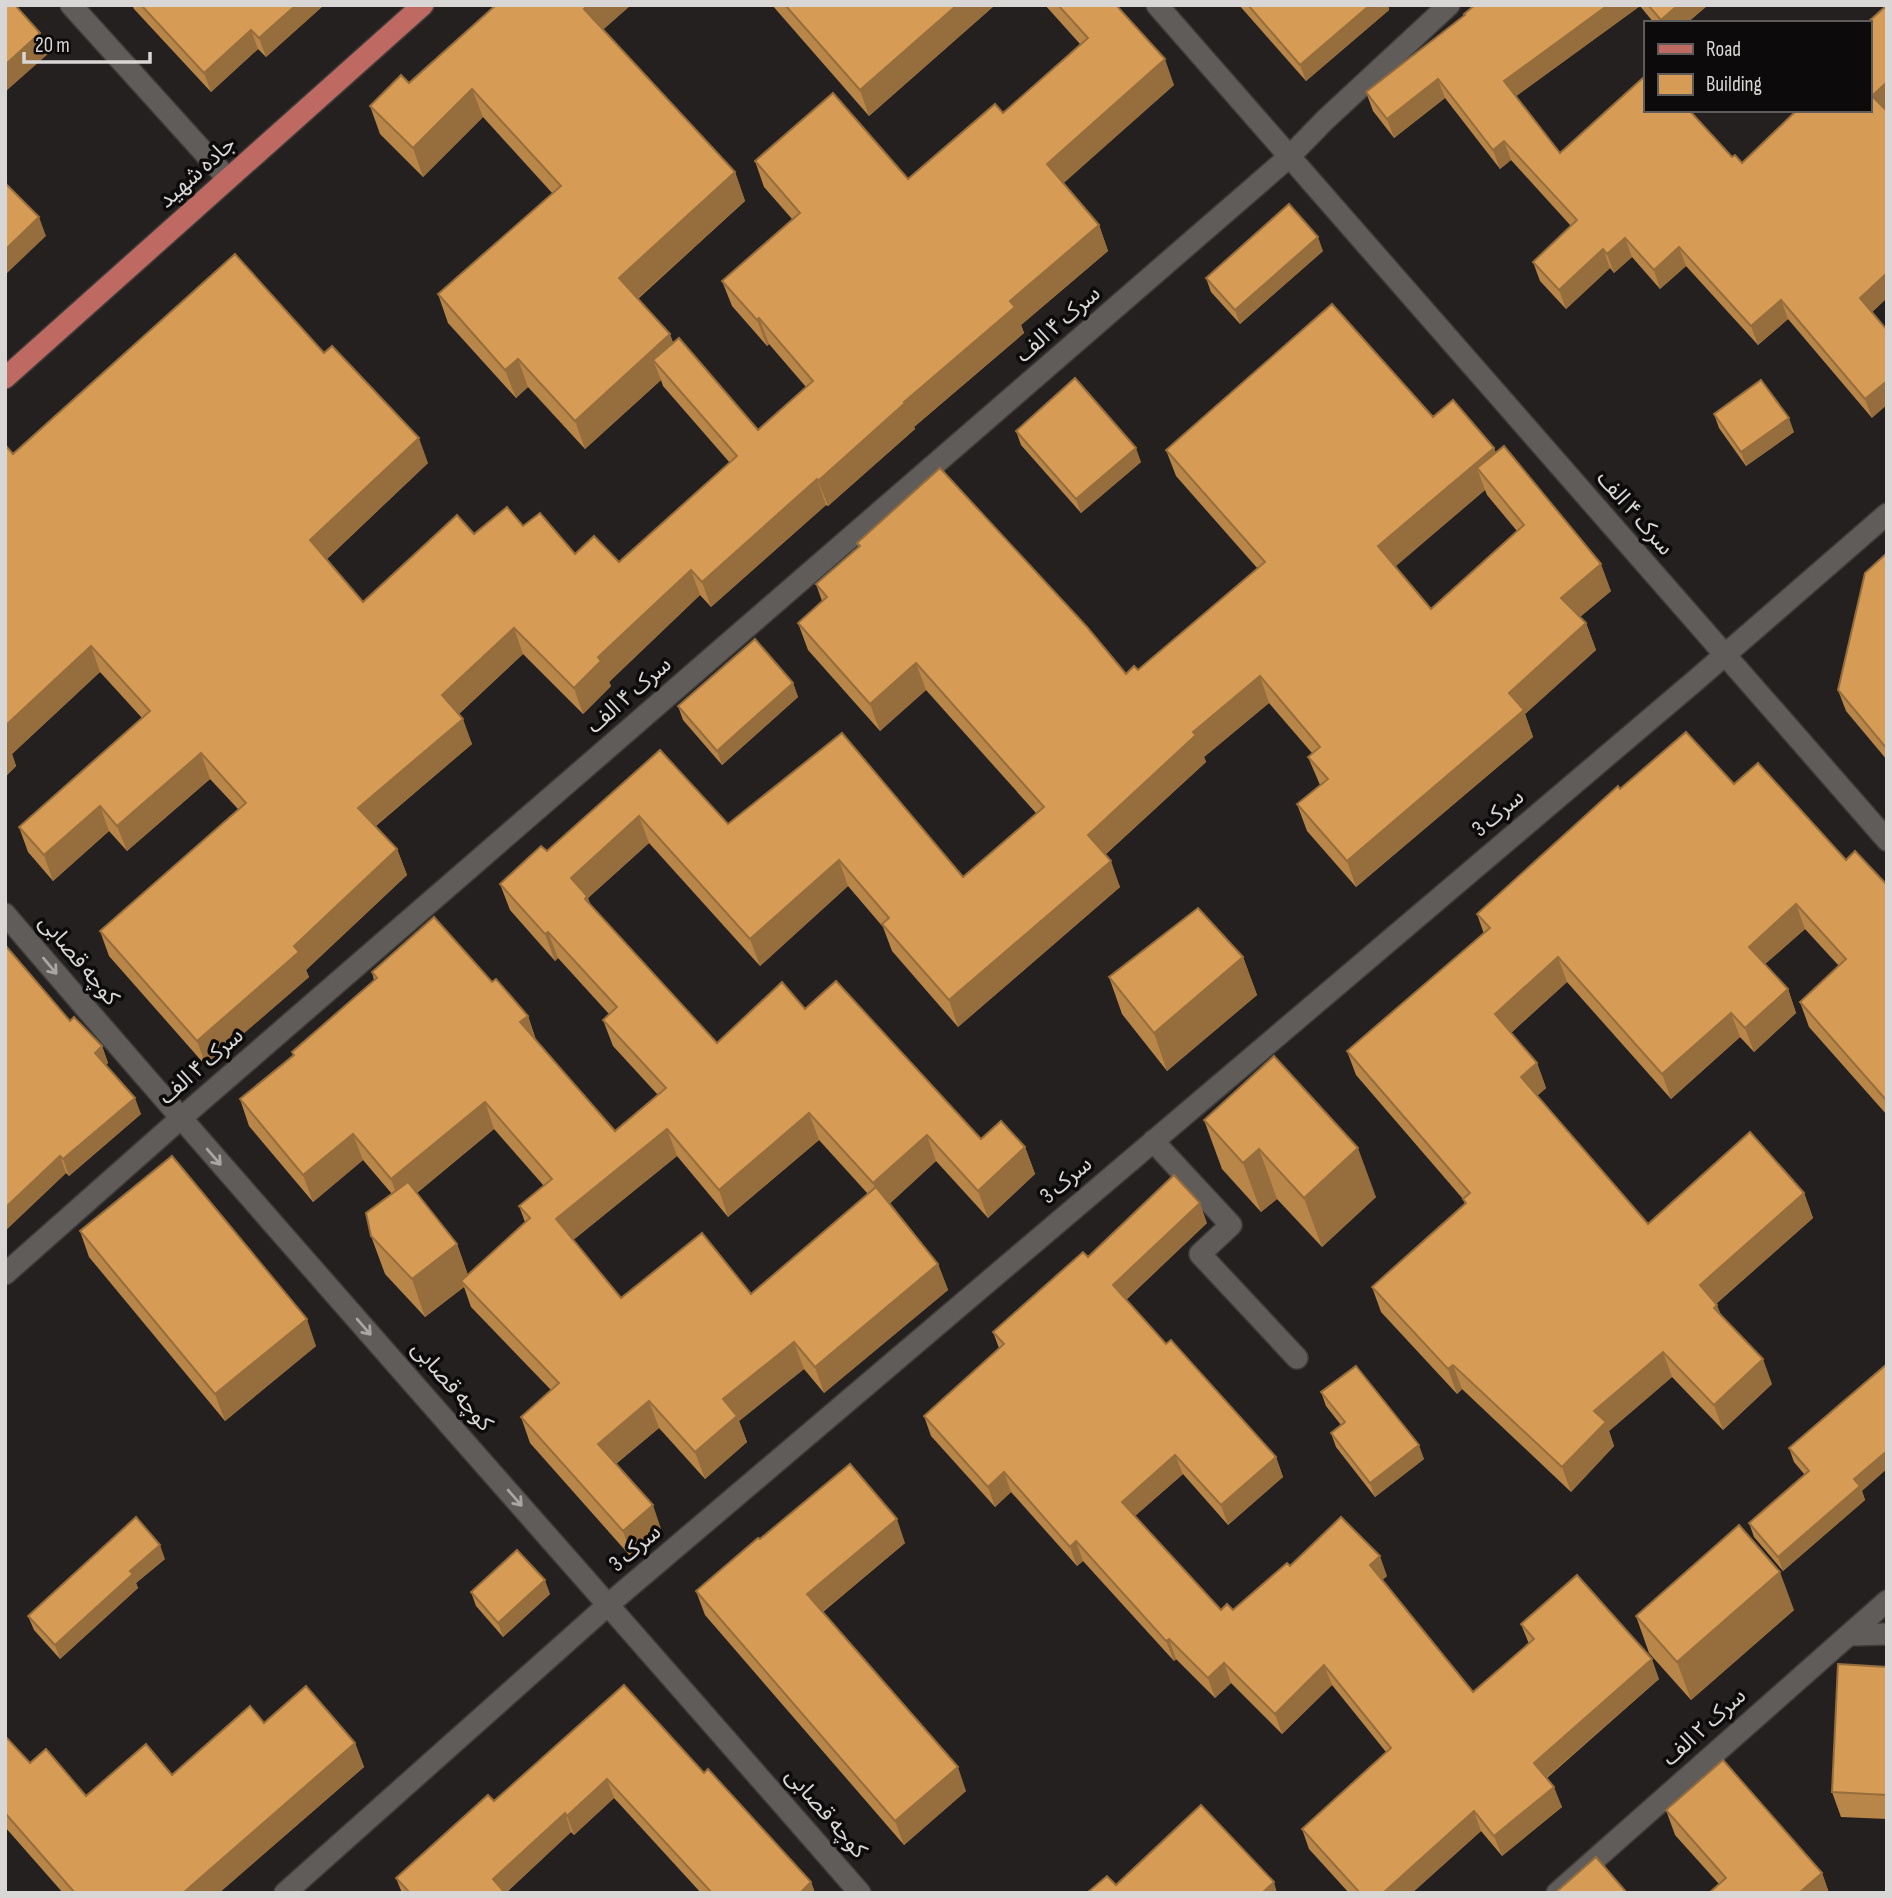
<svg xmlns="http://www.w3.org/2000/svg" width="1892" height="1898" viewBox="0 0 1892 1898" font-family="'Sofia Sans Condensed','Noto Sans Arabic',sans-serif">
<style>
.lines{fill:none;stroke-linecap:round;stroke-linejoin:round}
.minor-casing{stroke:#3e3b39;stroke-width:24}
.major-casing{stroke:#3e3b39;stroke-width:24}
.minor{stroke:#605c5a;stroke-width:21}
.major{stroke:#be6962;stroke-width:21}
.wall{fill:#b88649;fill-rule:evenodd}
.shaded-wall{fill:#966d3c}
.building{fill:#d69c55;stroke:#966d3c;stroke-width:2}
.oneway{stroke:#a9a6a4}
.labels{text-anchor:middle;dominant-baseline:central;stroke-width:7;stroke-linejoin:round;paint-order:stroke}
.street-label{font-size:23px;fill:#d9d7d5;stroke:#0c0a0a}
</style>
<rect width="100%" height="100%" fill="#24201f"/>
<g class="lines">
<g class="minor-casing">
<g id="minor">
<path d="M71 5 228 179"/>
<path d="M1157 5 1887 840"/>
<path d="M5 914C286 1243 576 1566 860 1893"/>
<path d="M1153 1141 1231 1225 1200 1254 1297 1358"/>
<path d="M5 1274 180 1119 1289 157 1325 120 1449 5"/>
<path d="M1849 1635 1887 1634"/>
<path d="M285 1893 609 1604 1696 680 1887 514"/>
<path d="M1557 1893 1887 1601"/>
</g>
</g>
<g class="major-casing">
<path id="major" d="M5 378 423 5"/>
</g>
<use href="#minor" class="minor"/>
<use href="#major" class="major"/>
</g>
<g class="wall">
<path d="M132 5H324L266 57 258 49 211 92 134 9Z"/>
<path d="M496 5H631L603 29 735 172 745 201 638 299 673 343 758 430 806 387 769 344 767 346 732 306 722 281 792 219 764 187 755 161 908 179 1003 113 1080 44 1045 5H1116L1174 85 1063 183 1099 225 1108 251 1021 325 1024 333 914 427 915 429 828 506 826 505 711 607 700 595 609 682 611 686 583 714 523 654 459 714 472 744 376 826 397 849 407 875 306 970 309 977 206 1066 109 956 100 931 238 809 210 779 127 851 109 831 53 881 28 852 19 827 142 718 100 672 12 754 16 766 5 777V445L13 454 324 353 428 463 327 559 363 602 474 534 523 526 575 554 619 562 730 463 663 386 661 380 585 449 528 387 516 398 448 323 438 294 553 194 483 117 423 177 380 134 370 106 409 83Z"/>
<path d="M772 5H995L869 116Z"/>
<path d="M1239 5H1388L1389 10 1306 81Z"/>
<path d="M1475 5H1708L1687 23H1654L1640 6 1516 96 1560 153 1732 157 1742 163 1885 109 1887 298 1872 312V418L1788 319 1758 345 1686 266 1660 289 1632 257 1614 273 1610 268 1566 309 1540 281 1533 262 1571 226 1511 160 1500 169 1445 98 1394 138 1373 111 1366 92 1464 16Z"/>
<path d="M1323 251 1240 324 1211 292 1206 278Z"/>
<path d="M1714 414 1794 432 1746 466 1719 428Z"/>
<path d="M1433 417 1494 448 1496 453 1611 591 1580 617 1586 623 1596 650 1525 714 1533 737 1356 887 1307 831 1297 804 1320 785 1308 757 1312 753 1269 703 1204 757 1206 762 1105 855 1120 887 958 1027 892 951 883 927 848 886 760 966 649 843 588 898 590 904 717 1043 805 1009 981 1139 1025 1147 1035 1174 988 1218 936 1161 890 1203 938 1264 948 1290 824 1393 804 1369 739 1421 747 1442 705 1479 659 1428 616 1464 662 1532 632 1558 530 1443 521 1417 551 1390 471 1307 464 1287 425 1317 385 1274 371 1236 392 1194 363 1160 313 1202 249 1126 240 1099 293 1055 292 1052 374 980 372 972 492 982 528 1016 536 1040 615 1131 658 1095 613 1046 603 1020 609 1014 558 958 555 961 510 910 500 884 547 851 660 750 728 824 963 877 1036 813 926 690 880 731 808 650 798 623 822 601 816 584 858 547 857 543 1126 674 1138 670 1258 569 1176 476 1166 450ZM1485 490 1487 495 1517 531 1431 609 1395 566ZM494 1129 544 1186 519 1206 525 1222 468 1275 457 1244 417 1193ZM819 1140 868 1194 751 1294 621 1298 573 1240 677 1156 728 1217Z"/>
<path d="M1016 431 1141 462 1081 513 1021 445Z"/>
<path d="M1887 553V760L1846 711 1838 690Z"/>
<path d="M793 683 798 697 722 765 683 720 678 706Z"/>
<path d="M1734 784 1846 860 1887 885V1115L1809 1027 1800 1002 1839 966 1805 929 1765 964 1788 989 1796 1013 1754 1052 1740 1037 1671 1099 1567 982 1511 1033 1537 1063 1546 1088 1537 1096 1648 1224 1804 1193 1813 1218 1716 1304 1722 1317 1772 1384 1723 1430 1672 1377 1609 1431 1614 1446 1571 1492 1462 1389 1457 1394 1381 1312 1372 1287 1465 1204 1463 1199 1356 1075 1347 1051 1484 934 1477 914 1620 789Z"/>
<path d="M5 945 70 1021 102 1046 108 1063 106 1065 141 1114 69 1176 66 1173 7 1229 5 1227Z"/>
<path d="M1243 957 1257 995 1167 1071 1122 1014 1109 977Z"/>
<path d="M1204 1120 1376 1197 1322 1247 1277 1199 1261 1212 1222 1169Z"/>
<path d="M1207 1223 1126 1300 1166 1344 1276 1457 1283 1477 1228 1525 1183 1474 1135 1516 1221 1610H1233L1290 1566 1387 1576 1382 1580 1473 1692 1529 1644 1521 1624 1659 1679 1547 1778 1562 1807 1502 1856 1481 1831 1412 1893H1349L1309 1849 1302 1829 1386 1752 1332 1685 1282 1734 1231 1683 1215 1698 1176 1659 1174 1661 1083 1561 1077 1566 1011 1492 995 1507 931 1436 924 1416 999 1348 993 1332 1088 1257Z"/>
<path d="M80 1231 316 1346 225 1421 89 1257Z"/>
<path d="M1321 1392 1424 1459 1375 1497 1336 1447 1331 1433 1341 1425 1326 1406Z"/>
<path d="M1789 1448 1862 1491 1865 1500 1783 1571 1754 1537 1749 1523 1805 1475 1794 1462Z"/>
<path d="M760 1539 905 1543 823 1612 966 1791 904 1845 705 1615 696 1591Z"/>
<path d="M165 1559 136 1583 138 1588 60 1659 34 1630 28 1616Z"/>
<path d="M471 1592 550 1594 503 1637 476 1606Z"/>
<path d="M1794 1610 1691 1700 1649 1653 1636 1616Z"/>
<path d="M1887 1667V1819L1841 1817 1832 1792Z"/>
<path d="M624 1685 704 1773 811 1882 815 1893H701L614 1798 574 1835 571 1832 506 1893H402L396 1878 494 1801Z"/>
<path d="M264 1723 355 1743 364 1767 219 1893H63L5 1827V1736L30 1763 86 1796 172 1775Z"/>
<path d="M1666 1810 1822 1873 1829 1893H1709L1719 1884 1675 1835Z"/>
</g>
<g class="shaded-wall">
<path d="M296 5H324L266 57 259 38Z"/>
<path d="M588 5H631L595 37 584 9Z"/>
<path d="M957 5H995L869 116 860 90Z"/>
<path d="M1370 5H1388L1389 10 1306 81 1300 65Z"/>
<path d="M1608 5 1640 6 1511 100 1504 81Z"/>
<path d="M1678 5H1708L1687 23H1662L1661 20Z"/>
<path d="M251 30 258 49 211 92 204 73Z"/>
<path d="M40 33 48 54 5 92V65Z"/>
<path d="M1165 59 1174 85 1056 190 1047 164Z"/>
<path d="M1438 79 1445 98 1394 138 1387 119Z"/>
<path d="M1887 82V107L1879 115 1872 96Z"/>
<path d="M472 89 483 117 423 177 413 148Z"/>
<path d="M1504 141 1511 160 1500 169 1493 150Z"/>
<path d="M735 172 745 201 629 306 619 278Z"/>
<path d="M39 217 46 236 5 275V250Z"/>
<path d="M1099 225 1108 251 1021 325 1024 333 914 427 915 429 828 506 818 481 1010 301Z"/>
<path d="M1318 237 1323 251 1240 324 1235 310Z"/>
<path d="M1625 238 1632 257 1614 273 1607 254Z"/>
<path d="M1679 247 1686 266 1660 289 1654 270Z"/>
<path d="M1603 249 1610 268 1566 309 1559 290Z"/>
<path d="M1887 273V298L1867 317 1860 298Z"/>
<path d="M1781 300 1788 319 1758 345 1751 326Z"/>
<path d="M759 318 769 344 767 346 757 320Z"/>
<path d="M670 334 681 363 653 360 661 380 585 449 575 421Z"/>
<path d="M518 359 528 387 516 398 505 370Z"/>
<path d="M1887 381V405L1872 418 1865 399Z"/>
<path d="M1789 418 1794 432 1746 466 1741 452Z"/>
<path d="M419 438 428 463 320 565 310 540Z"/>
<path d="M1136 448 1141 462 1081 513 1076 499Z"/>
<path d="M1494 448 1503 474 1477 468 1485 490 1388 573 1378 546Z"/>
<path d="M817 479 826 505 711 607 702 582Z"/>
<path d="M1601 564 1611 591 1571 624 1561 598Z"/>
<path d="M691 570 700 595 609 682 611 686 583 714 574 688 598 657Z"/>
<path d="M1586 623 1596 650 1525 714 1533 737 1356 887 1347 861 1509 693Z"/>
<path d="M514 628 523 654 451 721 442 695Z"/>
<path d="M91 646 100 672 12 754 16 766 5 777V726Z"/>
<path d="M916 663 926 690 880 731 870 704Z"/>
<path d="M1260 676 1269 703 1204 757 1206 762 1097 862 1088 835 1193 732Z"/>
<path d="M793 683 798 697 722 765 717 751Z"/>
<path d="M463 719 472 744 367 833 358 808Z"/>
<path d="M201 753 210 779 127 851 117 826Z"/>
<path d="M100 806 109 831 53 881 44 855Z"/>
<path d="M639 816 649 843 588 898 597 923 571 878Z"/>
<path d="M397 849 407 875 306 970 309 977 206 1066 197 1041 294 946Z"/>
<path d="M839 860 848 886 760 966 750 939Z"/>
<path d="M1111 861 1120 887 958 1027 949 1000Z"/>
<path d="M1796 904 1805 929 1757 971 1749 947Z"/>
<path d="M548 932 558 958 555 961 545 934Z"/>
<path d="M1243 957 1257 995 1167 1071 1154 1033Z"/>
<path d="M1558 957 1567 982 1504 1039 1495 1014Z"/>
<path d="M1788 989 1796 1013 1754 1052 1745 1028Z"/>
<path d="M1731 1013 1740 1037 1671 1099 1662 1074Z"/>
<path d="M528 1016 537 1043 520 1022Z"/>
<path d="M102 1046 108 1063 101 1069 95 1053Z"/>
<path d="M1537 1063 1546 1088 1530 1102 1521 1077Z"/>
<path d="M135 1098 141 1114 69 1176 63 1159Z"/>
<path d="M485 1102 494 1129 401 1206 391 1179Z"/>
<path d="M809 1113 819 1140 728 1217 719 1190Z"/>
<path d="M667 1129 677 1156 566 1246 556 1219Z"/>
<path d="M353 1134 363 1160 313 1202 303 1175Z"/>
<path d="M927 1135 936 1161 883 1210 873 1183Z"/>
<path d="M1025 1147 1035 1174 988 1218 978 1191Z"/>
<path d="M1358 1148 1376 1197 1322 1247 1304 1198Z"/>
<path d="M1259 1149 1277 1199 1261 1212 1243 1163Z"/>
<path d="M60 1156 66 1173 7 1229 5 1225V1208Z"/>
<path d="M1804 1193 1813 1218 1709 1310 1700 1285Z"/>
<path d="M1200 1203 1207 1223 1120 1305 1113 1285Z"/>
<path d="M457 1244 470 1282 461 1281 464 1287 425 1317 412 1279Z"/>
<path d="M938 1264 948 1290 824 1393 815 1367Z"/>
<path d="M1717 1305 1726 1330 1714 1308Z"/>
<path d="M307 1319 316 1346 225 1421 215 1394Z"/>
<path d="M794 1342 804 1369 739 1421 747 1442 705 1479 695 1452 723 1399Z"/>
<path d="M1663 1352 1672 1377 1609 1431 1614 1446 1571 1492 1562 1467 1594 1411Z"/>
<path d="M1763 1359 1772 1384 1723 1430 1714 1405Z"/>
<path d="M1453 1365 1462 1389 1457 1394 1448 1369Z"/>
<path d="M649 1401 659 1428 608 1470 598 1444Z"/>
<path d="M1419 1445 1424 1459 1375 1497 1370 1483Z"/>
<path d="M1887 1451V1469L1862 1491 1865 1500 1783 1571 1778 1557 1854 1479Z"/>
<path d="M1175 1455 1183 1474 1129 1521 1122 1502Z"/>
<path d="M1276 1457 1283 1477 1228 1525 1221 1505Z"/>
<path d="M1004 1472 1011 1492 995 1507 988 1487Z"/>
<path d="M653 1505 662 1532 632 1558 623 1531Z"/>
<path d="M897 1519 905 1543 816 1617 807 1594Z"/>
<path d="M1076 1541 1083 1561 1077 1566 1070 1547Z"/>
<path d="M160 1545 165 1559 136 1583 138 1588 60 1659 55 1645 130 1571Z"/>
<path d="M1380 1556 1387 1576 1377 1585 1370 1565Z"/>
<path d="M1780 1572 1794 1610 1691 1700 1677 1662Z"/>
<path d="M545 1580 550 1594 503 1637 498 1623Z"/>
<path d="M1169 1639 1176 1659 1174 1661 1166 1641Z"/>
<path d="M1652 1659 1659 1679 1541 1782 1534 1763Z"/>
<path d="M1224 1663 1231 1683 1215 1698 1208 1678Z"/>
<path d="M1324 1665 1332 1685 1282 1734 1275 1714Z"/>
<path d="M355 1743 364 1767 219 1893H183Z"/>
<path d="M958 1767 966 1791 904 1845 895 1821Z"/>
<path d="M607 1779 614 1798 574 1835 567 1816Z"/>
<path d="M1554 1787 1562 1807 1502 1856 1494 1836Z"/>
<path d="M1474 1811 1481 1831 1412 1893H1383Z"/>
<path d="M565 1813 571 1832 506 1893 493 1879Z"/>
<path d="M1822 1873 1829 1893H1799Z"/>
<path d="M811 1882 815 1893H800Z"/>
<path d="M1274 1882 1277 1893H1262Z"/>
</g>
<g class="building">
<path d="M5 5H15L40 33 5 65Z"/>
<path d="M141 5H296L259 38 251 30 204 73Z"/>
<path d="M496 5H588L584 9 735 172 619 278 670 334 575 421 518 359 505 370 438 294 561 186 472 89 413 148 370 106 401 75 409 83Z"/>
<path d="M785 5H957L860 90Z"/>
<path d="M1058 5H1116L1165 59 1047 164 1099 225 1010 301 1015 307 904 402 905 403 818 481 817 479 702 582 691 570 598 657 601 661 574 688 514 628 442 695 463 719 358 808 397 849 294 946 299 952 197 1041 100 931 246 803 201 753 117 826 100 806 44 855 19 827 150 711 91 646 5 726V445L13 454 235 254 324 353 332 346 419 438 310 540 363 602 457 515 474 534 507 507 523 526 540 513 575 554 594 536 619 562 737 456 653 360 679 338 758 430 813 381 759 318 757 320 722 281 800 213 755 161 833 93 908 179 995 104 1003 113 1088 38Z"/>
<path d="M1248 5H1370L1300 65Z"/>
<path d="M1475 5H1608L1504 81 1560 153 1645 76V110H1689L1732 157 1735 155 1742 163 1797 110H1869V23H1867L1887 5V82L1872 96 1887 111V273L1860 298 1887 330V381L1865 399 1781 300 1751 326 1679 247 1654 270 1625 238 1607 254 1603 249 1559 290 1533 262 1577 220 1504 141 1493 150 1438 79 1387 119 1366 92 1465 15 1464 14Z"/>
<path d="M1648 5H1678L1661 20Z"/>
<path d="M5 183 39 217 5 250Z"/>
<path d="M1289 204 1318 237 1235 310 1206 278Z"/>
<path d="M1332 304 1433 417 1453 400 1494 448 1378 546 1431 609 1524 525 1477 468 1504 446 1601 564 1561 598 1586 623 1509 693 1524 710 1347 861 1297 804 1328 779 1308 757 1320 747 1260 676 1193 732 1196 735 1088 835 1111 861 949 1000 882 924 889 918 839 860 750 939 639 816 571 878 587 896 585 899 717 1043 782 982 805 1009 836 981 981 1139 1001 1121 1025 1147 978 1191 927 1135 873 1183 809 1113 719 1190 667 1129 556 1219 621 1298 702 1233 751 1294 876 1187 938 1264 815 1367 794 1342 723 1399 737 1416 695 1452 649 1401 598 1444 653 1505 623 1531 521 1417 559 1383 461 1281 530 1218 519 1206 552 1179 485 1102 391 1179 353 1134 303 1175 240 1099 294 1055 292 1052 377 978 372 972 434 917 492 982 496 979 528 1016 520 1022 615 1131 666 1088 603 1020 617 1007 548 932 545 934 500 884 541 846 547 851 660 750 728 824 842 733 963 877 1044 807 916 663 870 704 798 623 827 597 816 584 860 546 857 543 940 468 1087 627 1126 674 1134 666 1138 670 1265 562 1166 450Z"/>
<path d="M1075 378 1136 448 1076 499 1016 431Z"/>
<path d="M1761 380 1789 418 1741 452 1714 414Z"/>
<path d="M1887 553V749L1838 690 1865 573Z"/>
<path d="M755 639 793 683 717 751 678 706Z"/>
<path d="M1686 732 1734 784 1758 763 1846 860 1855 851 1887 885V1101L1800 1002 1846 959 1796 904 1749 947 1788 989 1745 1028 1731 1013 1662 1074 1558 957 1495 1014 1537 1063 1521 1077 1648 1224 1750 1132 1804 1193 1700 1285 1717 1305 1714 1308 1763 1359 1714 1405 1663 1352 1594 1411 1606 1422 1562 1467 1453 1365 1448 1369 1372 1287 1466 1203 1463 1199 1470 1193 1347 1051 1490 928 1477 914 1618 786 1620 789Z"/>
<path d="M1198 908 1243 957 1154 1033 1109 977Z"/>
<path d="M5 945 70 1021 74 1017 102 1046 95 1053 135 1098 63 1159 60 1156 5 1208Z"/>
<path d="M1274 1056 1358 1148 1304 1198 1259 1149 1243 1163 1204 1120Z"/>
<path d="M172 1156 307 1319 215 1394 80 1231Z"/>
<path d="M1174 1175 1200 1203 1113 1285 1166 1344 1171 1340 1276 1457 1221 1505 1175 1455 1122 1502 1221 1610 1227 1604 1233 1610 1287 1563 1290 1566 1341 1517 1380 1556 1370 1565 1473 1692 1534 1639 1521 1624 1577 1575 1652 1659 1534 1763 1554 1787 1494 1836 1474 1811 1383 1893H1360L1302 1829 1391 1748 1324 1665 1275 1714 1224 1663 1208 1678 1169 1639 1166 1641 1076 1541 1070 1547 1004 1472 988 1487 924 1416 1004 1344 993 1332 1083 1252 1088 1257Z"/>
<path d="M408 1182 457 1244 412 1279 371 1236 366 1213Z"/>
<path d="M1887 1364V1451L1854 1479 1860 1486 1778 1557 1749 1523 1809 1471 1789 1448Z"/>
<path d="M1356 1366 1419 1445 1370 1483 1331 1433 1345 1422 1321 1392Z"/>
<path d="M850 1464 897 1519 807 1594 958 1767 895 1821 696 1591 758 1538 760 1539Z"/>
<path d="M136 1517 160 1545 130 1571 133 1574 55 1645 28 1616Z"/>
<path d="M1739 1525 1780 1572 1677 1662 1636 1616Z"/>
<path d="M517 1550 545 1580 498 1623 471 1592Z"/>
<path d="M1838 1664 1887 1667V1795L1832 1792Z"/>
<path d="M624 1685 704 1773 708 1769 811 1882 800 1893H712L607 1779 567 1816 565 1813 493 1879 505 1893H410L396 1878 488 1795 494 1801Z"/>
<path d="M306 1686 355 1743 183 1893H75L5 1813V1736L30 1763 46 1749 86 1796 146 1744 172 1775 250 1706 264 1723Z"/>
<path d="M1723 1760 1822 1873 1799 1893H1709L1726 1878 1666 1810Z"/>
<path d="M1201 1805 1274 1882 1262 1893H1087L1107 1876 1116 1885Z"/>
<path d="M1596 1857 1627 1893H1555Z"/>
</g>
<defs><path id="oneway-shaft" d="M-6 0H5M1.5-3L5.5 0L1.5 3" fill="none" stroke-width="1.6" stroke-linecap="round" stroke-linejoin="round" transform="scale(1.75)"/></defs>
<g class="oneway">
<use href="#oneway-shaft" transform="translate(50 966) rotate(50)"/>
<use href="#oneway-shaft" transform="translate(214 1157) rotate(49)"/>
<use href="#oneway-shaft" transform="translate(364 1327) rotate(49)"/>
<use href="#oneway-shaft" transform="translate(515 1498) rotate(49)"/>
</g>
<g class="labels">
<g class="street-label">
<text transform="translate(197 172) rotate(-42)">جاده شهید</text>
<text transform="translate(1058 324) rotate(-41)">سرک ۴ الف</text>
<text transform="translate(1635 513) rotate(49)">سرک ۴ الف</text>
<text transform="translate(629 695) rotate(-41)">سرک ۴ الف</text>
<text transform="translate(1498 813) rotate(-40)">سرک 3</text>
<text transform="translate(79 960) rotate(50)">کوچه قصابی</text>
<text transform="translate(201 1066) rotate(-41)">سرک ۴ الف</text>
<text transform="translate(1066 1180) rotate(-40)">سرک 3</text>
<text transform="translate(452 1386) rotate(49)">کوچه قصابی</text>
<text transform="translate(635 1548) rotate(-40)">سرک 3</text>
<text transform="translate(1704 1727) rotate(-42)">سرک ۲ الف</text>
<text transform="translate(826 1813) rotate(49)">کوچه قصابی</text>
</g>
</g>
<rect width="1892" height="1898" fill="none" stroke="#d9d7d5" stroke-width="14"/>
<rect x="1644" y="21" width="228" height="91" fill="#0c0a0a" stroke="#5e5c5b" stroke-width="2"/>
<rect x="1658" y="44" width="35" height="10" fill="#be6962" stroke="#5e5c5b" stroke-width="2"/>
<text x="1706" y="56" font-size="21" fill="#d9d7d5">Road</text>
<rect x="1658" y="74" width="35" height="21" fill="#d69c55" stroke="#5e5c5b" stroke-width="2"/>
<text x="1706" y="91" font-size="21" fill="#d9d7d5">Building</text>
<path d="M24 52v10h126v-10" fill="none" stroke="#d9d7d5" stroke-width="3.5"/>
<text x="35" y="52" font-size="21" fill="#d9d7d5" stroke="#0c0a0a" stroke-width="5" paint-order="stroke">20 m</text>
</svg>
